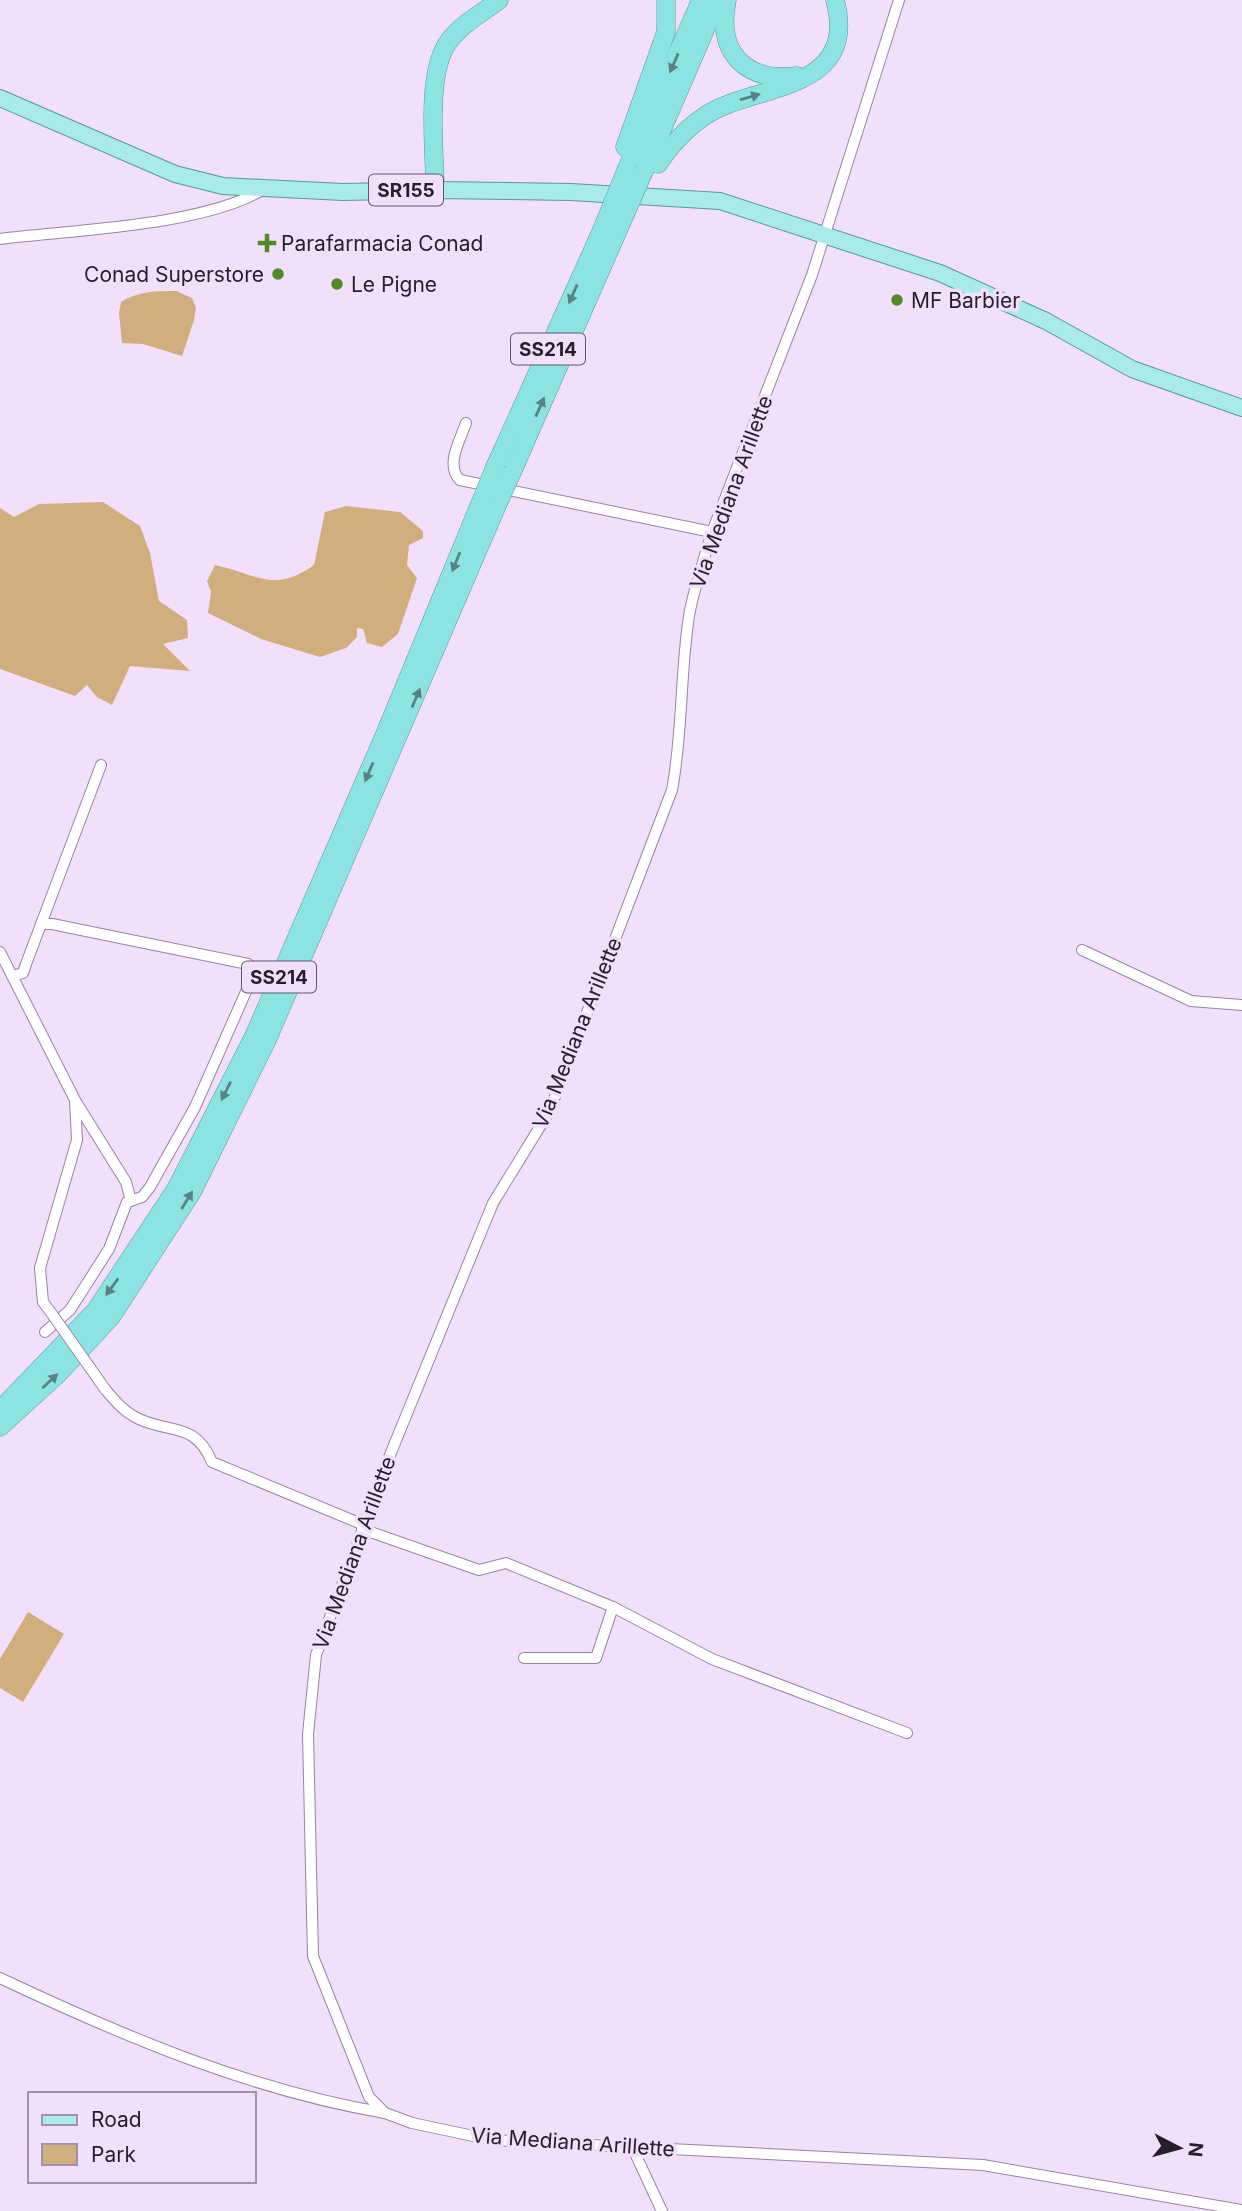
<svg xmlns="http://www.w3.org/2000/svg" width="1242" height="2211" viewBox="0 0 1242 2211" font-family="Inter,sans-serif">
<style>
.green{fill:#d1ae7e}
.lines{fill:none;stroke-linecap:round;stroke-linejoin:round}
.minor-casing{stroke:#9883a3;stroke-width:12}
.primary-casing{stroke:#559a9d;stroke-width:18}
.trunk-casing{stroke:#559a9d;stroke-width:19}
.minor{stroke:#fff;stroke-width:10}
.primary{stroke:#a9ebe9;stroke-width:16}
.trunk{stroke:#8ce4e2;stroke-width:18}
.minor-bridge-casing{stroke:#9883a3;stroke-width:12;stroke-linecap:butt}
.trunk-bridge-casing{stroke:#559a9d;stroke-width:19;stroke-linecap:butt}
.minor-bridge{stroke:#fff;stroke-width:10}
.trunk-bridge{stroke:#8ce4e2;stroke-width:18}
.oneway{fill:#598186}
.poi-dot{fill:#518924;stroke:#f2dffb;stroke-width:2.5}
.labels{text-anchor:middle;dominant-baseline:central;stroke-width:7;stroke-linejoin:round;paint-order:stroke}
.shield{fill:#f2dffb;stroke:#635869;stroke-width:2}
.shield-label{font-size:19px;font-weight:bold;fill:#261e2b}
.poi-label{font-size:21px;fill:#261e2b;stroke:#f2dffb;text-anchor:start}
.street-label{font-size:21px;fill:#261e2b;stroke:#f2dffb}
</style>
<rect width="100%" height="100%" fill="#f2dffb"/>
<g class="green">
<path d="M176 291 192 298 196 308 194 320 182 356 143 344 122 343 119 313 121 302C138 291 156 291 176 291Z"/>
<path d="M103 502 140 526 150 553 159 601 187 620 188 638 163 644 190 671 130 666 112 705 97 697 87 685 75 696 0 669V508L14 517 39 504Z"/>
<path d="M346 506 400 512 423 531V538L409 545 407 565 417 578 398 634 382 647 367 643 363 629 357 628V637L346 648 320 657 261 639 208 613 211 592 207 581 215 565C257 574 273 594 314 565L325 512Z"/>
<path d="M28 1612 64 1634 23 1702 0 1688V1659Z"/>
</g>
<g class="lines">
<g class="minor-casing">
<g id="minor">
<path d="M899 0 812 275 712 532C704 560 694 587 689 616 680 674 683 732 672 790L549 1112 493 1203 390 1455 316 1655 308 1734 313 1956 369 2097 385 2113 412 2123 492 2140 983 2165 1242 2210"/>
<path d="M0 239C72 230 202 226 262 190"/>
<path d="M466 423C460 440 445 466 460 480L712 532"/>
<path d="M41 924H52L248 964 256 969 195 1107 150 1187 142 1197 127 1202 109 1249 70 1310 45 1332"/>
<path d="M1082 950 1191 1001 1242 1005"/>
<path d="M0 952 75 1100 77 1140 40 1268 43 1302 52 1314"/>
<path d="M12 976 23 973 26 964 101 765"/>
<path d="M76 1102 126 1182 131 1201"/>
<path d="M105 1389C115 1401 124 1412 139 1419 172 1434 195 1422 212 1462L364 1525"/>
<path d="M362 1529 479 1570 506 1563 613 1607 596 1658H524"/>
<path d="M613 1607 712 1659 907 1733"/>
<path d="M0 1978C123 2036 250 2090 385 2113"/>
<path d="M633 2149 662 2211"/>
</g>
</g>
<g class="primary-casing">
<path id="primary" d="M0 98 175 174 223 186 343 192 435 190 571 192 720 201 940 273 1046 321 1132 369 1242 408"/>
</g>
<g class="trunk-casing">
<g id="trunk">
<path d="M727 0C716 53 745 82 797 76"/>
<path d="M625 147 666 32V0"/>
<path d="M658 164C674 141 692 121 717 109 769 84 858 87 835 0"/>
<path d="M627 168 701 0"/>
<path d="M645 169 718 0"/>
<path d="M435 190C435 150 425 73 449 41 462 23 483 13 499 0"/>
<path d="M495 467 601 232"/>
<path d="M513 470 616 235"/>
<path d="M0 1410 96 1310 176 1189 254 1036 385 734 482 499"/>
<path d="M0 1427 58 1374 111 1317 192 1192 267 1040 499 501"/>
</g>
</g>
<use href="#minor" class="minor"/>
<use href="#primary" class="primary"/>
<use href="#trunk" class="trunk"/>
<g class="minor-bridge-casing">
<path id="minor-bridge" d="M52 1314 105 1389"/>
</g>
<g class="trunk-bridge-casing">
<g id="trunk-bridge">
<path d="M601 232 627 168"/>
<path d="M616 235 645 169"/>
<path d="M482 499 495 467"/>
<path d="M499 501 513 470"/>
</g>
</g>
<use href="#minor-bridge" class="minor-bridge"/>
<use href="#trunk-bridge" class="trunk-bridge"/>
</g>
<defs><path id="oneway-solid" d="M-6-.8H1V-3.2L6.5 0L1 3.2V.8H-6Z" transform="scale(1.75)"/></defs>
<g class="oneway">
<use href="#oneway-solid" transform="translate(674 63) rotate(114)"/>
<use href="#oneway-solid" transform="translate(750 97) rotate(-16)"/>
<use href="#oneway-solid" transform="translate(573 294) rotate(114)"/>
<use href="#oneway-solid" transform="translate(540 407) rotate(-66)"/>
<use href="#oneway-solid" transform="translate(456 562) rotate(112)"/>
<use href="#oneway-solid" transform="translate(416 698) rotate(-67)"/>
<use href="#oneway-solid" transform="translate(369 772) rotate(113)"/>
<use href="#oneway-solid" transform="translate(226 1091) rotate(117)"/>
<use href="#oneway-solid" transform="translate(187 1200) rotate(-59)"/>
<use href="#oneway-solid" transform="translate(112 1287) rotate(126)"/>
<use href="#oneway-solid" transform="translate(50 1381) rotate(-43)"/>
</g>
<g class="poi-dot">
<path d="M263.5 232.5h7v7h7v7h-7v7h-7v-7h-7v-7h7z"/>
<circle cx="278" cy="274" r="7"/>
<circle cx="337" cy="284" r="7"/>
<circle cx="897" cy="300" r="7"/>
</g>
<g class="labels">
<g class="shield">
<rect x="369" y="174.5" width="74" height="31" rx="5"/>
<rect x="511" y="333.5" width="74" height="31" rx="5"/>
<rect x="242" y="961.5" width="74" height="31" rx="5"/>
</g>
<g class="shield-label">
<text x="406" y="190">SR155</text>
<text x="548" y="349">SS214</text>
<text x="279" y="977">SS214</text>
</g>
<g class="poi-label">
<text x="281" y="243">Parafarmacia Conad</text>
<text x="264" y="274" text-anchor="end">Conad Superstore</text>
<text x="351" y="284">Le Pigne</text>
<text x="911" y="300">MF Barbier</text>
</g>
<g class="street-label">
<text transform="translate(731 492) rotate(-70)">Via Mediana Arillette</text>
<text transform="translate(577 1033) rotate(-68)">Via Mediana Arillette</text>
<text transform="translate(354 1553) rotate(-70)">Via Mediana Arillette</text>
<text transform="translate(573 2142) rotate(4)">Via Mediana Arillette</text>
</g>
</g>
<rect x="28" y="2092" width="228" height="91" fill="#f2dffb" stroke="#a092a8" stroke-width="2"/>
<rect x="42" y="2115" width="35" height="10" fill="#a9ebe9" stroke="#a092a8" stroke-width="2"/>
<text x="91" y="2127" font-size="21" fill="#261e2b">Road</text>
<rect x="42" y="2144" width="35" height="21" fill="#d1ae7e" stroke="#a092a8" stroke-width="2"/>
<text x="91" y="2162" font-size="21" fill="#261e2b">Park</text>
<g transform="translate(1179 2148) rotate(96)" stroke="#f2dffb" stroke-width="5" paint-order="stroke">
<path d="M0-5L12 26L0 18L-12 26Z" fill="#261e2b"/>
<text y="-10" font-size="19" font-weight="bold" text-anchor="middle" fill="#261e2b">N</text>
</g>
</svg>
